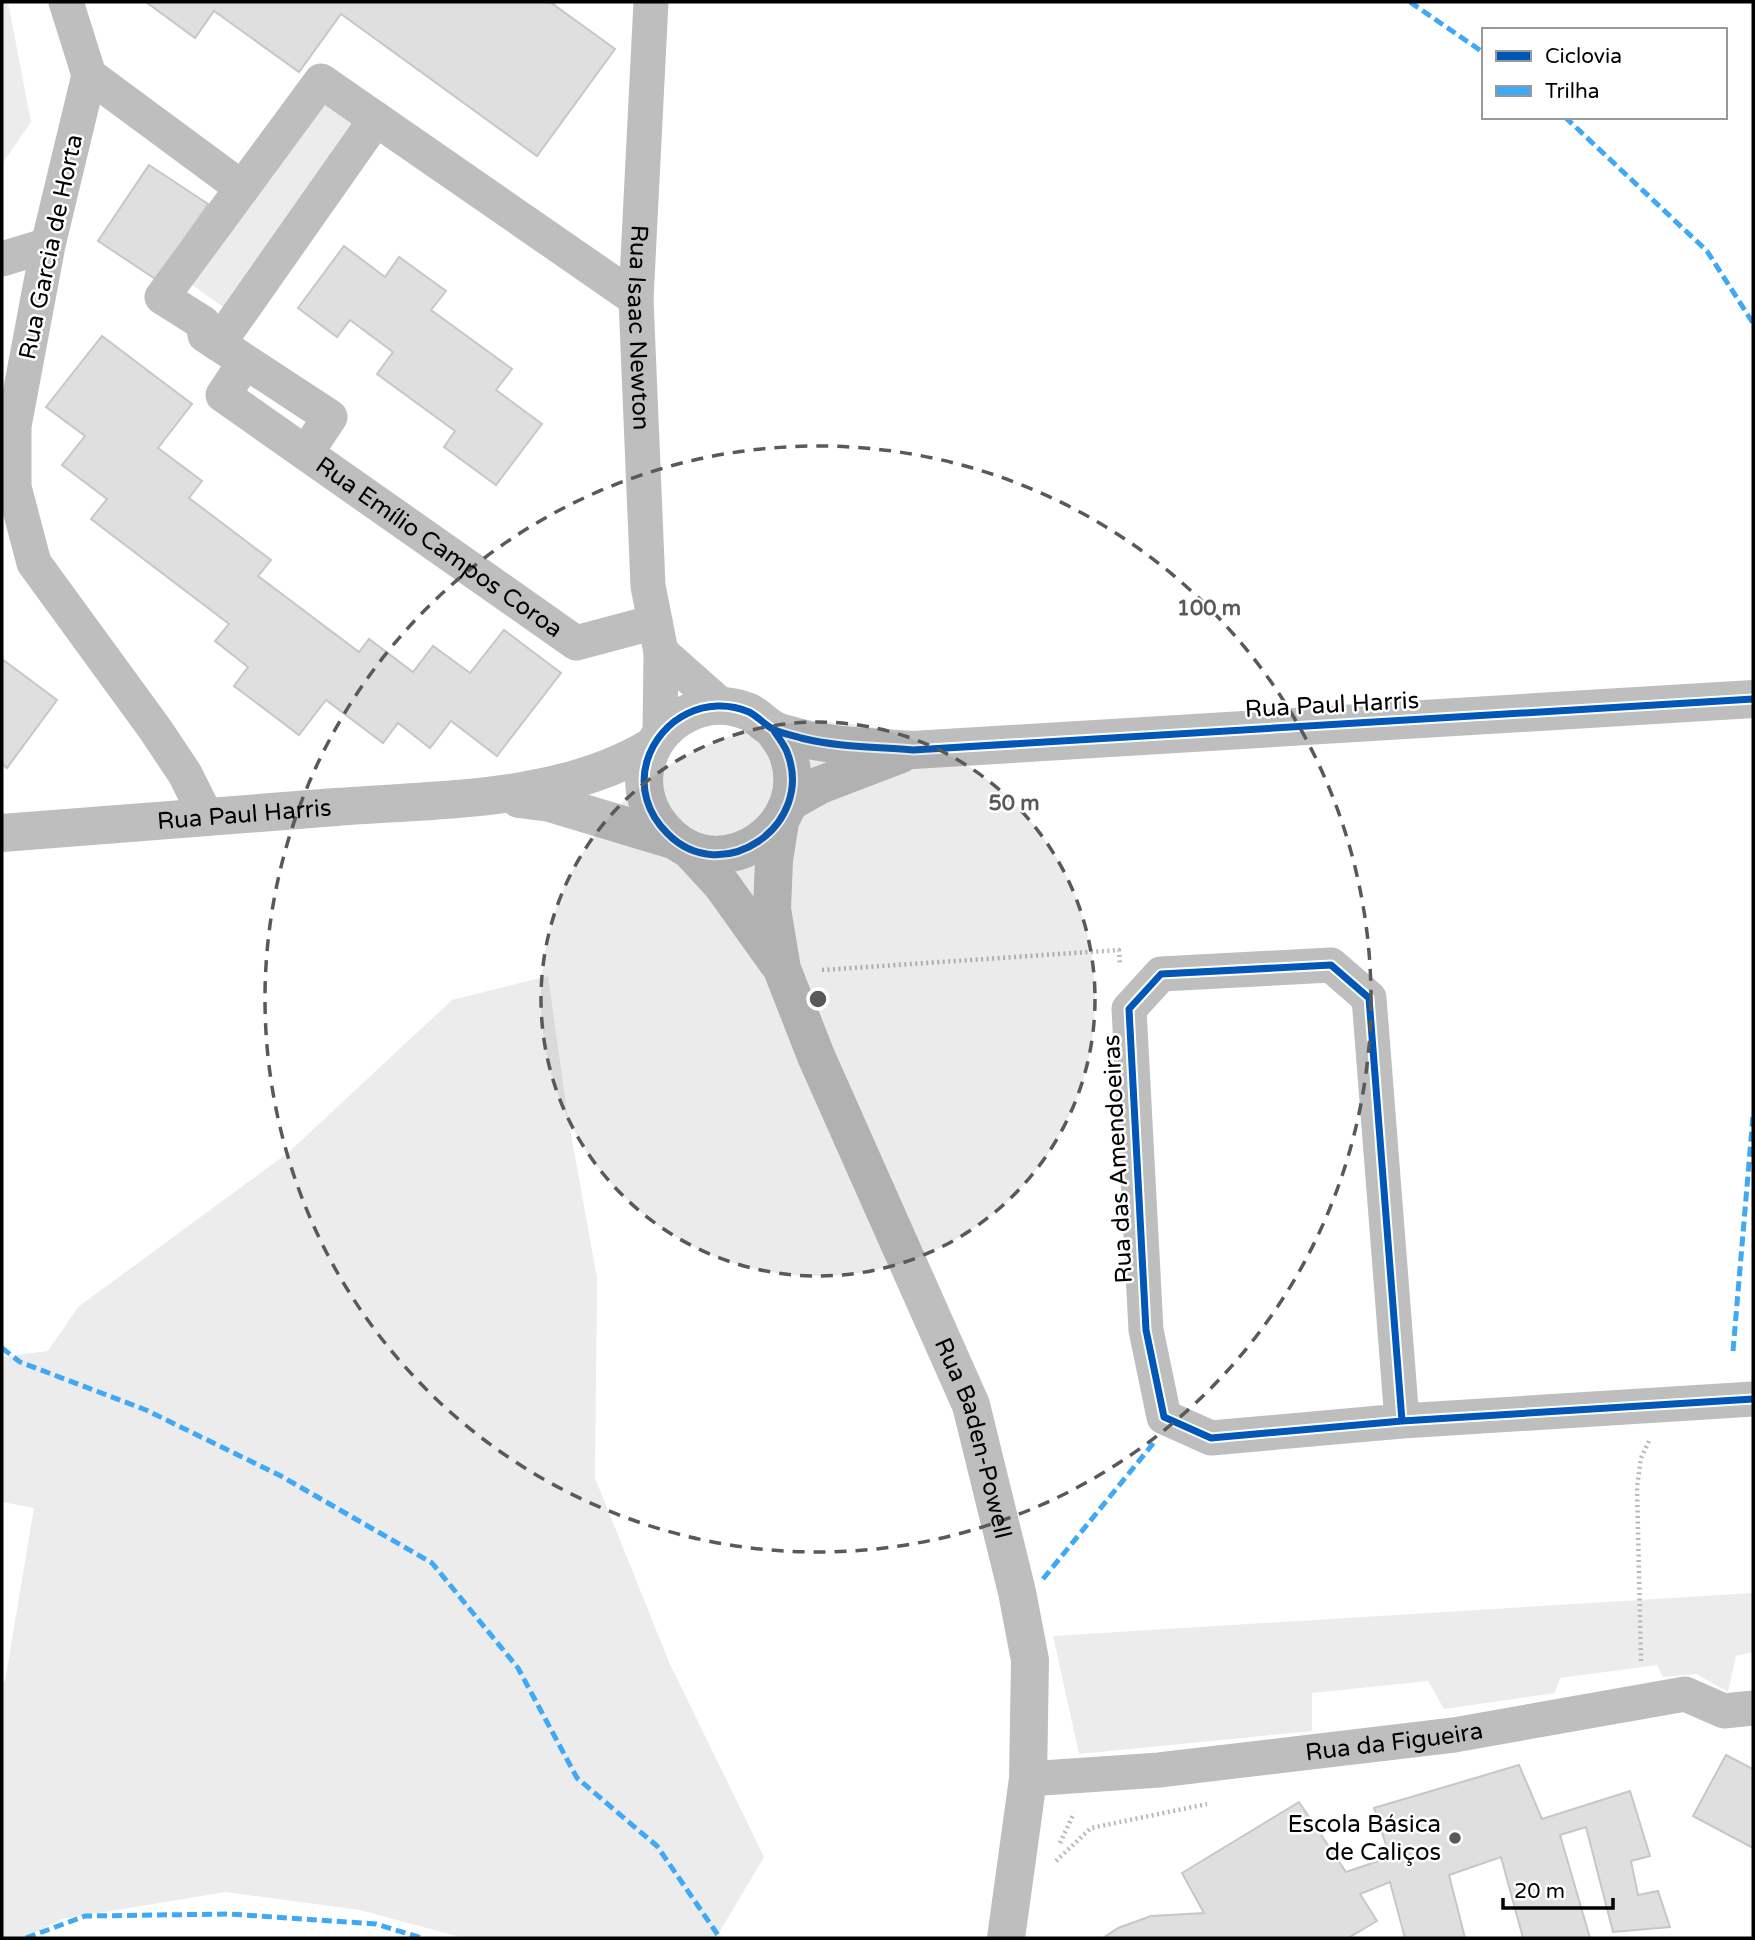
<svg xmlns="http://www.w3.org/2000/svg" width="1755" height="1940" viewBox="0 0 1755 1940" font-family="'Varela Round',sans-serif">
<style>
.green{fill:#ececec}
.building{fill:#dfdfdf;stroke:#c7c7c7;stroke-width:2}
.lines{fill:none;stroke-linecap:round;stroke-linejoin:round}
.path{stroke:#b9b9b9;stroke-width:4.5;stroke-dasharray:2 3.5;stroke-linecap:butt}
.minor{stroke:#bebebe;stroke-width:35}
.tertiary{stroke:#bebebe;stroke-width:38}
.quiet{stroke:#3fa9f5;stroke-width:5;stroke-dasharray:10 5;stroke-linecap:butt}
.cycleway-casing{stroke:#fff;stroke-width:11}
.cycleway{stroke:#0057b8;stroke-width:7}
.ring{fill:none;stroke:#595959;stroke-width:3.5;stroke-dasharray:12 9}
.poi-dot{fill:#595959;stroke:#fff;stroke-width:2.5}
.labels{text-anchor:middle;dominant-baseline:central;stroke-width:5;stroke-linejoin:round;paint-order:stroke}
.street-label{font-size:24px;fill:#000;stroke:#fff}
.poi-label{font-size:24px;fill:#000;stroke:#fff;text-anchor:end}
.centre{fill:#595959;stroke:#fff;stroke-width:3.5}
.ring-label{font-size:21px;text-anchor:middle;font-weight:bold;fill:#595959;stroke:#fff;stroke-width:5;stroke-linejoin:round;paint-order:stroke}
</style>
<rect width="100%" height="100%" fill="#fff"/>
<g class="green">
<path d="M2 2H8L31 122 2 164Z"/>
<path d="M328 100 360 123 223 307 191 284Z"/>
<path d="M548 976 567 1112 597 1278 595 1478 669 1662 764 1857 716 1938H464L360 1910 225 1892 62 1919 24 1938H2V1684L5 1681 34 1508 2 1502V1357L48 1351 78 1307 289 1152 452 1000Z"/>
<path d="M1753 1593V1652L1736 1656 1728 1692 1696 1674 1663 1677 1657 1665 1560 1678 1555 1693 1444 1709 1428 1681 1312 1693V1731L1079 1754 1053 1636Z"/>
</g>
<g class="building">
<path d="M146 2H550L615 49 537 156 341 14 299 72 214 11 195 38Z"/>
<path d="M149 165 208 204 157 280 98 241Z"/>
<path d="M344 246 385 277 399 257 446 291 431 310 512 369 496 390 542 424 496 485 444 447 455 431 377 374 393 352 350 320 337 337 298 308Z"/>
<path d="M102 336 192 404 158 448 202 481 189 498 271 560 258 576 359 652 369 639 413 672 433 646 470 673 504 630 561 673 497 756 451 721 430 748 398 723 383 743 326 700 299 735 234 686 248 667 215 641 229 624 91 519 107 499 62 465 85 436 46 407Z"/>
<path d="M2 659 57 700 7 768 2 764Z"/>
<path d="M1726 1755 1753 1769V1848L1693 1816Z"/>
<path d="M1519 1765 1542 1819 1630 1791 1650 1856 1631 1861 1638 1895 1658 1891 1670 1927 1613 1932 1586 1827 1560 1835 1590 1938H1523L1501 1857 1449 1875 1465 1938H1405L1390 1882 1360 1894 1377 1921 1348 1938H1103L1118 1928 1151 1916 1204 1913 1182 1873 1299 1802 1346 1872 1390 1857 1374 1808Z"/>
</g>
<g class="lines">
<g class="path">
<path d="M822 970 1119 950 1120 966"/>
<path d="M1641 1661 1637 1487 1641 1458 1649 1441"/>
<path d="M1060 1843 1074 1813"/>
<path d="M1056 1861 1091 1828 1207 1804"/>
</g>
<g class="minor">
<path d="M66 2 89 75 48 245 14 426V487L34 563 155 729 185 774 207 818"/>
<path id="s1" d="M651 2 636 299 648 586 661 652 660 734"/>
<path d="M89 75 242 188"/>
<path d="M2 259 48 245"/>
<path d="M218 344 376 119"/>
<path id="s2" d="M245 362 223 395 576 643 655 622"/>
<path d="M306 453 330 417 205 335 203 323 162 297 321 81 636 299"/>
<path d="M661 652 722 706"/>
<path d="M1402 1421 1369 998 1331 965 1161 974 1129 1009 1146 1330 1164 1417 1211 1438 1402 1421 1753 1399"/>
<path id="s3" d="M1028 1779 1159 1770 1454 1735 1685 1694 1724 1711 1753 1708"/>
</g>
<g class="tertiary">
<path d="M773 729C777 736 784 744 787 752 816 825 722 890 667 833 648 814 639 788 647 761 660 718 707 694 749 712 757 716 763 723 771 728 779 733 791 735 801 738 837 747 876 747 913 750L1753 699"/>
<path d="M519 799 550 803 673 840"/>
<path d="M790 802 820 785 901 754"/>
<path id="s4" d="M780 822 774 860 772 909 782 969 816 1056 971 1405 1017 1592 1030 1660 1028 1779 1006 1938"/>
<path id="s5" d="M2 833C113 825 224 816 336 807 440 799 559 802 651 747"/>
<path d="M689 849 722 885 777 962"/>
</g>
<g class="quiet">
<path d="M1410 2 1484 53"/>
<path d="M1565 117 1707 251 1753 323"/>
<path d="M2 1348 20 1362 146 1410 281 1476 432 1563 518 1668 577 1778 657 1846 720 1938"/>
<path d="M1733 1351 1753 1116"/>
<path d="M1043 1579 1156 1440"/>
<path d="M26 1938 85 1916 230 1914 376 1924 422 1938"/>
</g>
<g class="cycleway-casing">
<g id="cycleway">
<path d="M773 729C777 736 784 744 787 752 816 825 722 890 667 833 648 814 639 788 647 761 660 718 707 694 749 712 757 716 763 723 771 728 779 733 791 735 801 738 837 747 876 747 913 750L1753 699"/>
<path d="M1402 1421 1369 998 1331 965 1161 974 1129 1009 1146 1330 1164 1417 1211 1438 1402 1421 1753 1399"/>
</g>
</g>
<use href="#cycleway" class="cycleway"/>
</g>
<circle cx="818" cy="999" r="277" fill="#595959" fill-opacity=".12"/>
<g class="ring">
<circle cx="818" cy="999" r="277"/>
<circle cx="818" cy="999" r="553"/>
</g>
<circle class="poi-dot" cx="1455" cy="1838" r="7"/>
<g class="labels">
<g class="street-label">
<text transform="translate(51 247) rotate(-78)">Rua Garcia de Horta</text>
<text stroke="none"><textPath href="#s1" startOffset="326">Rua Isaac Newton</textPath></text>
<text stroke="none"><textPath href="#s2" startOffset="304">Rua Emílio Campos Coroa</textPath></text>
<text transform="translate(1332 705) rotate(-3)">Rua Paul Harris</text>
<text stroke="none"><textPath href="#s5" startOffset="243">Rua Paul Harris</textPath></text>
<text transform="translate(1118 1159) rotate(-93)">Rua das Amendoeiras</text>
<text stroke="none"><textPath href="#s4" startOffset="656">Rua Baden-Powell</textPath></text>
<text stroke="none"><textPath href="#s3" startOffset="368">Rua da Figueira</textPath></text>
</g>
<g class="poi-label">
<text x="1441" y="1824">Escola Básica<tspan x="1441" dy="28">de Caliços</tspan></text>
</g>
</g>
<circle cx="818" cy="999" r="10" class="centre"/>
<g class="ring-label">
<text x="1209" y="615">100 m</text>
<text x="1014" y="810">50 m</text>
</g>
<rect width="1755" height="1940" fill="none" stroke="#000000" stroke-width="7"/>
<rect x="1482" y="28" width="245" height="91" fill="#ffffff" stroke="#999999" stroke-width="2"/>
<rect x="1496" y="51" width="35" height="10" fill="#0057b8" stroke="#999999" stroke-width="2"/>
<text x="1545" y="63" font-size="21" fill="#000000">Ciclovia</text>
<rect x="1496" y="86" width="35" height="10" fill="#3fa9f5" stroke="#999999" stroke-width="2"/>
<text x="1545" y="98" font-size="21" fill="#000000">Trilha</text>
<path d="M1503 1898v10h110v-10" fill="none" stroke="#000000" stroke-width="3.5"/>
<text x="1514" y="1898" font-size="21" fill="#000000" stroke="#ffffff" stroke-width="5" paint-order="stroke">20 m</text>
</svg>
